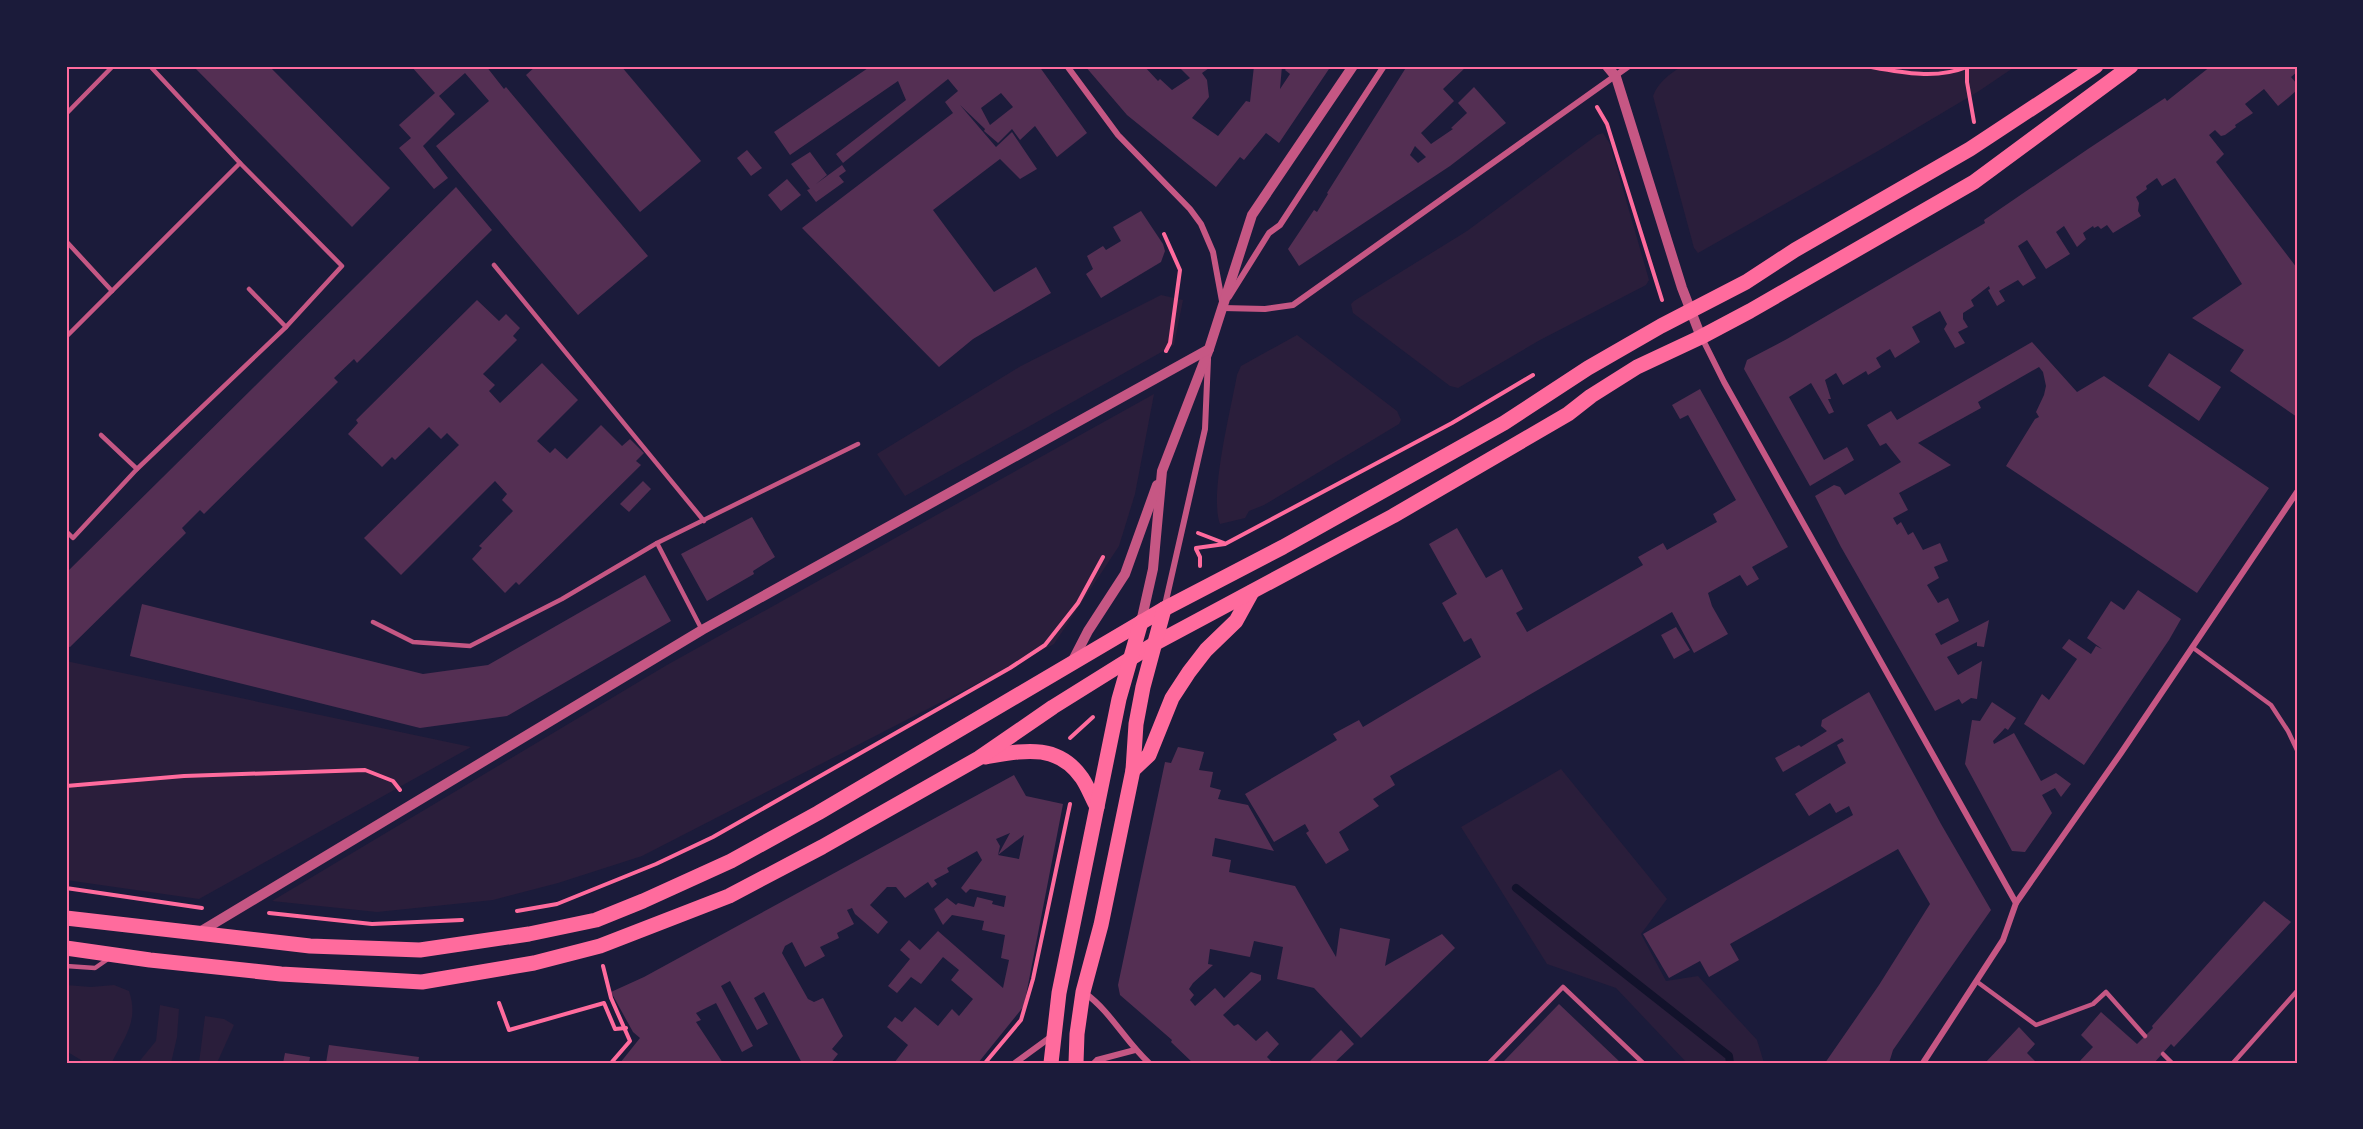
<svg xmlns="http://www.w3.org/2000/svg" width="2363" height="1129" viewBox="0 0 2363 1129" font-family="Rubik,sans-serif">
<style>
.green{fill:#2a1e3b}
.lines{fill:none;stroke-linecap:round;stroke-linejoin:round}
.stream{stroke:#12122b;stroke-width:8}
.building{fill:#542f53;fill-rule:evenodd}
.path{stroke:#ff6b9d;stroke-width:4}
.service{stroke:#c65784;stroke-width:4.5}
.minor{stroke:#c65784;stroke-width:6}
.tertiary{stroke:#c65784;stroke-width:10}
.primary{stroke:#ff6b9d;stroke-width:15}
.neatline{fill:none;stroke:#ff6b9d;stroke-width:2}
</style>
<rect width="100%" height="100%" fill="#1b1b3a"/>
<g class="green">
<path d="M1682 66H2016L1979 91 1878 151 1698 253 1694 248 1653 96C1658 82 1670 74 1682 66Z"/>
<path d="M1603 133 1610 144 1649 280 1646 285 1540 340 1458 388 1450 386 1353 313 1351 304 1354 301 1467 231 1597 135Z"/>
<path d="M1161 295 1183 300 1174 345 905 496 877 454 1021 366Z"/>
<path d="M1297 335 1397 411 1401 420 1399 424 1264 505 1249 511 1245 518 1220 524C1209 495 1231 409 1237 375L1241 366Z"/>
<path d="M1154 394 1135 494 1119 546 1054 644 642 856 558 883 493 900 377 912 272 901 667 665Z"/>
<path d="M66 661 471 747 199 899 66 880Z"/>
<path d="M1561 769 1667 899 1641 934 1666 981 1698 976 1757 1040 1764 1063H1687L1616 988 1547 964 1461 827Z"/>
<path d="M66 985 91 987 114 985 129 991C139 1021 125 1036 112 1062L86 1063 66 1051Z"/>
<path d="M160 1005 179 1009 177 1037 171 1063H138L156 1041Z"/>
<path d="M205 1016 224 1019 234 1025 217 1063H199Z"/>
</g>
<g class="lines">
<path class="stream" d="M1516 888 1729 1056 1730 1063"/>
</g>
<g class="building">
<path d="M193 66H269L390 188 352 227Z"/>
<path d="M411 66H486L504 89 506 87 648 256 578 315 436 146 489 101 465 73 439 96 455 114 423 146 448 178 434 189 399 148 411 138 399 125 435 93Z"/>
<path d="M536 66H621L701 161 640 212 526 75Z"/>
<path d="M871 66H1039L1087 133 1057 157 1035 126 1020 140 1012 129 998 143 984 131 985 129 960 105 996 147 1012 132 1037 169 1020 179 1000 159 933 210 994 292 1036 267 1051 293 973 339 939 367 802 228 953 113 945 102 958 91 948 79 843 163 836 154 906 100 898 81 790 155 774 132ZM1001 93 1013 107 990 125 981 108Z"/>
<path d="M1085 66H1130L1132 69 1144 66 1158 81 1160 79 1172 90 1190 78 1178 66H1212L1202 73 1207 80 1209 97 1192 118 1218 136 1246 101 1250 102 1254 66H1282L1280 89 1290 74 1285 70 1288 66H1331L1279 143 1266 133 1244 160 1240 157 1216 187 1127 115Z"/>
<path d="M1407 66H1467L1443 89 1454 101 1421 133 1431 144 1453 129 1451 128 1467 113 1458 103 1474 87 1506 123 1450 166 1299 266 1288 249 1314 210 1317 212 1328 194 1327 193ZM1415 146 1426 157 1418 163 1410 155Z"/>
<path d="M2211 66H2297V72L2291 77 2297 84V90L2288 98 2278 106 2264 89 2245 104 2253 113 2235 125 2236 127 2225 135 2221 136 2215 130 2209 135 2224 154 2216 162 2297 268V417L2230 371 2244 350 2192 318 2242 284 2175 178 2162 186 2157 178 2146 186 2147 189 2136 197 2139 203 2138 211 2141 216 2113 233 2107 225 2101 229 2098 226 2094 228 2093 226 2083 233 2086 239 2077 247 2064 226 2056 232 2070 254 2046 269 2027 240 2018 246 2036 278 2023 286 2018 280 1999 291 2005 301 1997 306 1988 290 1990 289 1989 286 1971 300 1974 306 1963 313V319L1968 327 1958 332 1965 343 1955 348 1944 329 1947 324 1940 311 1912 327 1920 342 1895 358 1890 349 1876 358 1881 367 1868 375 1866 371 1843 385 1836 373 1825 380 1831 399H1828L1834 412 1829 414 1811 383 1789 397 1824 460 1847 447 1854 460 1810 486 1744 369 1747 360 1787 339 1985 223 1984 220 2088 149 2165 98 2167 101Z"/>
<path d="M747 150 762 168 751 176 737 158Z"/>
<path d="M810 152 827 175 816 184 842 165 846 171 839 176 844 182 816 202 807 190 810 189 791 164Z"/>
<path d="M787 179 801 195 781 211 768 195Z"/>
<path d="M456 187 492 230 357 363 354 359 334 378 338 382 204 514 200 510 182 528 186 533 70 647 66 646V573Z"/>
<path d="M1141 211 1163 244 1165 251 1161 262 1101 298 1086 274 1093 269 1087 256 1103 246 1106 250 1121 241 1113 227Z"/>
<path d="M477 300 499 321 506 314 520 328 513 336 517 340 483 374 495 385 489 391 500 403 542 363 578 400 537 441 550 453 555 448 567 459 601 425 622 446 630 439 644 453 636 461 641 465 519 585 516 582 505 593 472 559 482 548 479 546 513 511 502 500 507 494 495 481 401 575 364 538 459 445 447 433 441 439 429 427 395 460 392 457 382 467 348 434 358 423 356 420Z"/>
<path d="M2032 342 2077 392 2104 376 2269 488 2197 593 2006 466 2035 419 2039 417 2036 412 2044 395 2046 386 2043 372 2039 367 1978 402 1981 408 1918 443 1951 465 1899 493 1908 510 1893 518 1897 525 1901 522 1908 535 1913 532 1923 550 1940 543 1948 561 1934 567 1939 578 1927 585 1938 603 1948 598 1959 621 1935 634 1941 645 1989 620 1984 647 1977 646V642L1947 657 1958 675 1982 661 1977 699 1971 698 1962 704 1959 699 1935 711 1841 547 1815 496 1834 485 1840 487 1845 495 1901 462 1886 443 1880 446 1867 425 1891 411 1897 420Z"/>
<path d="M2169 353 2221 387 2199 421 2148 386Z"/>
<path d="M1700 389 1788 547 1752 567 1759 579 1747 586 1740 575 1708 593 1712 606 1728 634 1694 653 1672 612 1390 776 1395 785 1373 799 1379 806 1339 832 1349 850 1326 864 1306 833 1309 831 1305 824 1274 842 1245 794 1337 740 1333 734 1359 720 1363 727 1481 657 1471 638 1464 642 1442 603 1457 594 1429 544 1457 528 1486 578 1502 569 1523 609 1516 613 1527 632 1643 565 1638 557 1663 543 1667 550 1717 522 1713 514 1736 500 1688 415 1680 419 1672 405Z"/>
<path d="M643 481 651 489 629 512 620 504Z"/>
<path d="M752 517 775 557 753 571 754 574 707 601 681 554Z"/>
<path d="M645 575 671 621 507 716 420 728 130 656 142 604 423 674 488 665Z"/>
<path d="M2138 590 2181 619 2169 640 2084 765 2024 724 2042 694 2049 700 2077 659 2062 648 2069 639 2091 654 2096 646 2102 649 2087 638 2111 601 2124 610Z"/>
<path d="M1676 627 1690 650 1674 659 1661 635Z"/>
<path d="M1869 692 1941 824 1991 910 1893 1050 1889 1063H1825L1879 985 1930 904 1898 849 1730 944 1739 960 1709 977 1700 961 1669 978 1643 934 1853 815 1849 806 1836 813 1830 803 1809 816 1795 794 1846 763 1837 745 1844 741 1842 738 1783 772 1775 758 1799 745 1801 747 1827 731 1821 726 1822 720Z"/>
<path d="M1992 702 2016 718 2008 730 2005 728 1993 741 1994 744 2014 733 2041 781 2056 773 2071 784 2061 797 2055 788 2042 795 2052 813 2025 852 2012 851 1965 764 1972 720 1980 721Z"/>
<path d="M1178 747 1204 752 1199 770 1213 772 1210 787 1221 790 1218 799 1248 805 1274 851 1215 838 1212 856 1231 860 1229 872 1295 886 1336 957 1340 928 1390 939 1385 966 1442 934 1455 948 1361 1038 1314 988 1277 979 1283 947 1254 941 1250 957 1210 949 1208 964 1213 965 1193 983 1189 989 1194 995 1190 1000 1195 1006 1215 988 1224 998 1251 972 1261 975V980L1223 1015 1234 1026 1238 1024 1256 1041 1267 1031 1279 1044 1267 1057 1271 1061 1269 1063H1193L1171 1042 1172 1040 1120 995 1118 985 1165 762 1171 763Z"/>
<path d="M1014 775 1026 796 1063 804 1024 1006 978 1063H894L908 1045 887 1027 895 1017 902 1022 915 1007 938 1026 952 1009 959 1016 973 999 951 980 959 970 943 957 921 984 911 977 897 993 888 986 910 959 900 950 909 940 920 950 938 931 1003 988 1009 960 1001 958 1005 935 982 930 984 921 952 915 943 925 934 909 947 898 956 905 958 903 974 907 977 897 993 901 992 904 1004 907 1006 896 970 889 966 893 961 888 982 860 977 851 947 868 949 872 934 880 937 884 932 888 928 882 905 898 896 887H887L870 905 888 922 878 934 855 914 852 908 847 910 854 924 837 933 839 938 820 947 825 956 805 967 792 942 785 946 782 953 808 999 814 1002 823 998 843 1036 832 1049 838 1054 831 1063H802L764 992 754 998 768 1024 757 1030 730 981 721 986 753 1046 742 1052 716 1003 696 1013 701 1020 696 1022 723 1063H620L640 1038 633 1032 611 992 644 977ZM1010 833 998 855 1024 835 1019 859 998 855 1000 846 996 839Z"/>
<path d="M2264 901 2291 922 2174 1047 2171 1044 2154 1063H2078L2093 1047 2081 1035 2101 1012 2137 1044 2153 1028 2152 1026Z"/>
<path d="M1559 1004 1621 1063H1502Z"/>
<path d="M2019 1027 2035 1044 2027 1053 2037 1063H1985Z"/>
<path d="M1341 1030 1354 1044 1334 1063H1308Z"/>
<path d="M329 1045 419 1057 418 1063H326Z"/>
<path d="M285 1053 310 1057 309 1063H283Z"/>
</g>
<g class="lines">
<g class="path">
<path d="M1866 66C1899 72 1935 80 1967 67"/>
<path d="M1967 67V82L1974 122"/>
<path d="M1597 107 1607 124 1662 300"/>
<path d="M1164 234 1180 270 1170 343 1166 351"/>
<path d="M1198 533 1224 543"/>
<path d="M1196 548 1225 544 1452 423 1533 375"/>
<path d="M1196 549 1200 557V566"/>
<path d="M1070 738 1093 717"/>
<path d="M66 786 184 776 365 770 393 781 400 790"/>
<path d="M66 888 202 908"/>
<path d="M517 911 557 904 656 864 713 837 1010 668 1045 645 1078 603 1103 557"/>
<path d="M269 913 372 924 462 920"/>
<path d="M603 966 611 998 630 1041 611 1063"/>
<path d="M499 1003 509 1030 604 1003 615 1029 626 1028"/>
<path d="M985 1063 1021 1020 1033 979 1070 804"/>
</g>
<g class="service">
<path d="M66 114 113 66"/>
<path d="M66 241 112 291"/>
<path d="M494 265 704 521"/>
<path d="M249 289 286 327"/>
<path d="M66 337 240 163"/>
<path d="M101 435 137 469"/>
<path d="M66 531 73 538 137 469 286 327 342 266 240 163 150 66"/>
<path d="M373 622 413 642 470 646 562 599 657 543"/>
<path d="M702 630 657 543 858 444"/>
<path d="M2192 647 2271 705 2288 731 2297 750"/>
<path d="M66 966 95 968 108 959"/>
<path d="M1976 981 2036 1025 2093 1004 2106 992 2145 1036"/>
<path d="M2163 1054 2172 1063"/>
<path d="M1489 1063 1563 987 1643 1063"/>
<path d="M2233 1063 2297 991"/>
</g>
<g class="minor">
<path d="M1067 66 1118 135 1190 209 1201 224 1213 252 1222 301"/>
<path d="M1229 297 1269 233 1280 225 1384 66"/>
<path d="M1223 308 1265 309 1293 305 1629 66"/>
<path d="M1702 338 1724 382 2016 903"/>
<path d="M1165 605 1205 429 1208 359"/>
<path d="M1085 993C1111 1012 1125 1041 1149 1063"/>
<path d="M1015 1063 1052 1036"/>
<path d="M1094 1063 1097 1060 1135 1050"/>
<path d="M1923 1063 2003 940 2016 903 2121 753 2297 492"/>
</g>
<g class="tertiary">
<path d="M1607 66 1616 77 1682 288 1701 337"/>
<path d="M1141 622 1153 569 1162 471 1209 349 1252 215 1353 66"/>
<path d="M1071 664 1088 631 1125 574 1157 485"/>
<path d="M198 933 702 630 1209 349"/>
</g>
<g class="primary">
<path d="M985 757C1022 751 1057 742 1082 778 1088 787 1092 798 1097 807"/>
<path d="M1133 770 1149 755 1172 698 1189 672 1206 650 1236 621 1252 592"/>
<path d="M66 918 310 946 420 950 529 934 596 920 643 901 731 861 818 813 1164 609 1283 547 1504 423 1588 368 1661 326 1746 282 1795 250 1970 149 2096 66"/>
<path d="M66 948 150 960 281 974 422 982 534 963 600 946 729 896 822 847 979 758 1053 707 1154 644 1393 516 1568 414 1591 396 1637 367 1701 337 1750 311 1974 182 2131 66"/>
<path d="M1051 1063 1059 993 1119 699 1141 622"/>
<path d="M1076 1063 1077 1034 1083 992 1101 925 1133 770 1136 724 1143 687 1164 609"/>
</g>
</g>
<rect width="2363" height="1129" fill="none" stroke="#1b1b3a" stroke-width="135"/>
<rect x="68" y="68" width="2228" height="994" class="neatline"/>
</svg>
